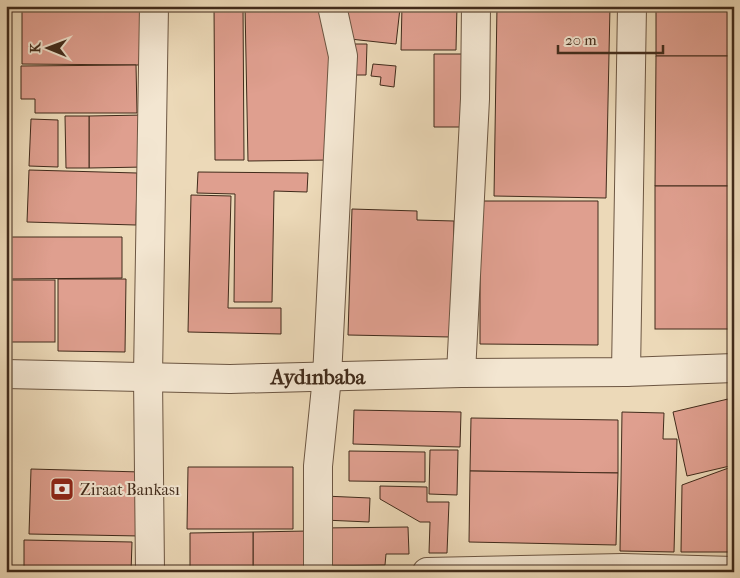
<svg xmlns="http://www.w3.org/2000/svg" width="740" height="578" viewBox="0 0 740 578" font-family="'IM FELL French Canon',serif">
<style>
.building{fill:#df9f8f;stroke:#412b1b}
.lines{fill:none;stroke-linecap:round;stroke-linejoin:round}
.minor-casing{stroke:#6c5642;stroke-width:30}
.minor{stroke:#f3e6d1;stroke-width:28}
.labels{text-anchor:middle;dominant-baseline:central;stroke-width:4;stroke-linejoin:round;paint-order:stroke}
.poi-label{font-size:16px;fill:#412b1b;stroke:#f3e6d1;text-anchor:start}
.district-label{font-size:21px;font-weight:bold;fill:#412b1b;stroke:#f3e6d1}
</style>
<rect width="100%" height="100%" fill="#ecd9b8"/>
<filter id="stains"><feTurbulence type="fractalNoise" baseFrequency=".004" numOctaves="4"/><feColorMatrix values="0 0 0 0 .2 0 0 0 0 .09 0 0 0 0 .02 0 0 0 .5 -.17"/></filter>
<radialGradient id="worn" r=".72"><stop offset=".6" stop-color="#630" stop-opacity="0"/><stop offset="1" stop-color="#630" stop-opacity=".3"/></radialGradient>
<g class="building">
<path d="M22 6H140V65L22 64Z"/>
<path d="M214 6H243L244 160H215Z"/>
<path d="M245 6H326L334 30 332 160 248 161Z"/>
<path d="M349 6 400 8 396 44 341 38 344 10 348 11Z"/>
<path d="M402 6H457L456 50H401Z"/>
<path d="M497 6H610L606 198 494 196Z"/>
<rect x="656" y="6" width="78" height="50"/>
<path d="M347 44H367L366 75H346Z"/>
<path d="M434 54H466L467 127H434Z"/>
<path d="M656 56H734V186H655Z"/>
<path d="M373 64 396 66 394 87 380 85 381 77 371 76Z"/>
<path d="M136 65 137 113H35V99H21V66Z"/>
<path d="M145 115V167L89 168V116Z"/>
<path d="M65 116H89V168H66Z"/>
<path d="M31 119 58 120V167L29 166Z"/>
<path d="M29 170 137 173 136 225 27 222Z"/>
<path d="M198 172 308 173 307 192 274 191 272 302H234L235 194 197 193Z"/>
<rect x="655" y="186" width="79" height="143"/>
<path d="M191 195 231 196 228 308H281V334L188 332Z"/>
<path d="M480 201H598V345L480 344Z"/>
<path d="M352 209 417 211V220L454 221 451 337 348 335Z"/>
<path d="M8 237H122V278L8 279Z"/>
<path d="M58 279H126L125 352 58 351Z"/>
<rect x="7" y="280" width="48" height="62"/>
<path d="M728 399 734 424V465L687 476 673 412Z"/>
<path d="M354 410 461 412 460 447 353 444Z"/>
<path d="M622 412 664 413 663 439H677L674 552 620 551Z"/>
<path d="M471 418 618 420V473L470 471Z"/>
<path d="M430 450H458L457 495 429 494Z"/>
<path d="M349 451 425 452V482L349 481Z"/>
<path d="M734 466V552H681L682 485Z"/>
<path d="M188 467H293V529H187Z"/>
<path d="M31 469 141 472 140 536 29 534Z"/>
<path d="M470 471 618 473 616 545 469 542Z"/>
<path d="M380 486 427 487V502H449L447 553H429L430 522H420L380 499Z"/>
<path d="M324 496 370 498 369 522 324 520Z"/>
<path d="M408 527 409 554H386L385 565 323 566 322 528Z"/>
<path d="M308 531V572H253V532Z"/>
<path d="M253 532V572H190V533Z"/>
<path d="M24 540 132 542 131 572H24Z"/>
</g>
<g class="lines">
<g class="minor-casing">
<g id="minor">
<path d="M626 372 632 6"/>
<path d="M461 373 475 99 476 6"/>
<path d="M6 374 230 379 461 373 626 372 734 368"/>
<path d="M150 572 148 376 154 6"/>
<path d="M318 572V466L327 377 343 56 332 6"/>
<path d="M427 572 623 568 734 571"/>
</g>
</g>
<use href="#minor" class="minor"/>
</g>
<defs>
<g id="bank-square" transform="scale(1.25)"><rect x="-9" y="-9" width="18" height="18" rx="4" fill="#8f2418" stroke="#f3e6d1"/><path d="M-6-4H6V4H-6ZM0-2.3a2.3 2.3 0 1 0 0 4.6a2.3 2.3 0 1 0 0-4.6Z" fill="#fff"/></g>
</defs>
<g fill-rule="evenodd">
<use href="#bank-square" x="62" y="489"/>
</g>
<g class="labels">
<g class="poi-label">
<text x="80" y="489">Ziraat Bankası</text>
</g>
<g class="district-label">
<text x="318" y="377">Aydınbaba</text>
</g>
</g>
<rect width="740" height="578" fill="none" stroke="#ecd9b8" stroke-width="25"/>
<rect x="8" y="8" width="725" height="563" fill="none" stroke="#412b1b" stroke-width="2.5"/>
<rect x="12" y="12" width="715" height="553" fill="none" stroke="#412b1b"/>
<g transform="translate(48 48) rotate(271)" stroke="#f3e6d1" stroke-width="4" paint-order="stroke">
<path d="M0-4L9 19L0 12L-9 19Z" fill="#412b1b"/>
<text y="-8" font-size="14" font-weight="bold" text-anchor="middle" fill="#412b1b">K</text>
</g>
<path d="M558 45v8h105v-8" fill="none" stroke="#412b1b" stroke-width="2.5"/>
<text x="565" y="45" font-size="15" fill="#412b1b" stroke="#f3e6d1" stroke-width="4" paint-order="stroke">20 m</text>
<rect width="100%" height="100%" filter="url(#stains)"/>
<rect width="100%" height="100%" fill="url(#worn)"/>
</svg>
